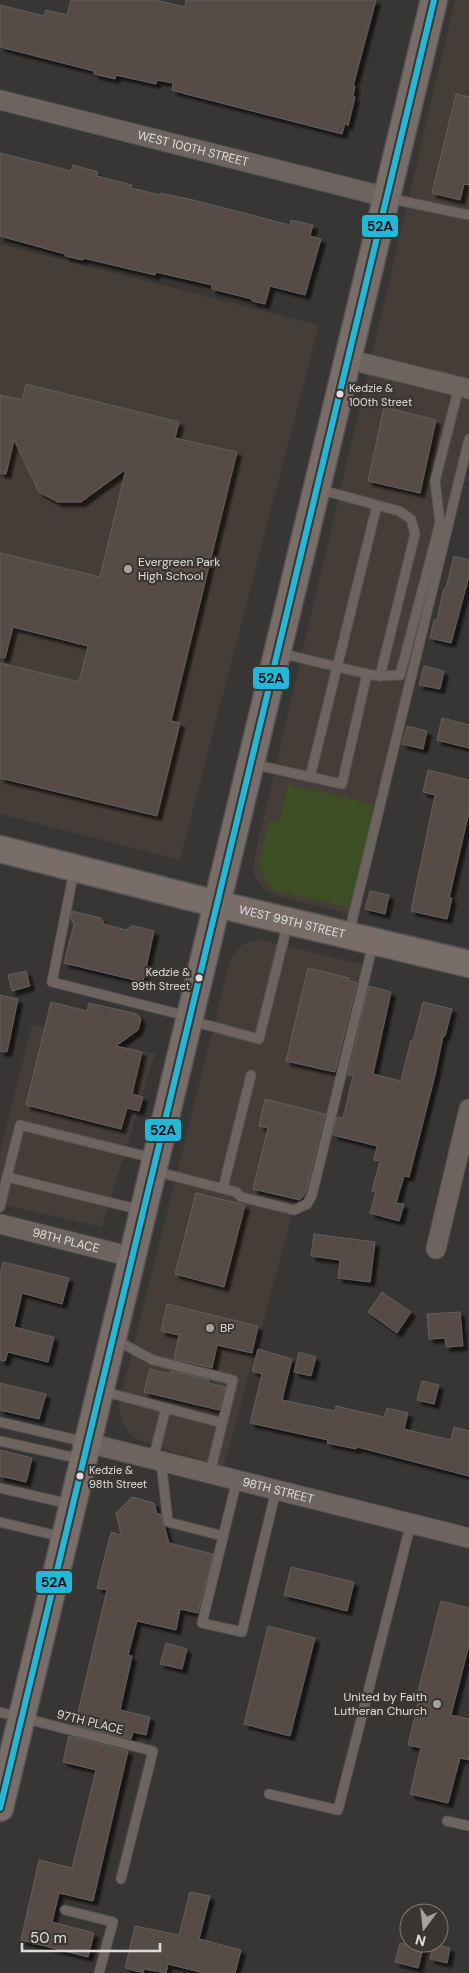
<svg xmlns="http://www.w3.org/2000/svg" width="469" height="1973" viewBox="0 0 469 1973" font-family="'DM Sans',sans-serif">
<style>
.built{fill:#453d38}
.green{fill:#3d4d24}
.building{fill:#574c45;stroke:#605f5e;filter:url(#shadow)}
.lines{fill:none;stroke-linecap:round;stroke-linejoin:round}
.lane-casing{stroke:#555454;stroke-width:11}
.street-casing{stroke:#555454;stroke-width:21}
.secondary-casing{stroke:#555454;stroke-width:29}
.lane{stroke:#6d6460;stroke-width:9}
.street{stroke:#6d6460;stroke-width:19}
.secondary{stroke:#796d68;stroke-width:26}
.bus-1-casing{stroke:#393634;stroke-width:10}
.bus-1{stroke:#20b9da;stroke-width:6}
.bus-dot{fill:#e0dedc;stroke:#393634;stroke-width:2}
.poi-dot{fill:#a5a3a2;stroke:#393634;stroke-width:2}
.labels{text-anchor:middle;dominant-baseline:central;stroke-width:4.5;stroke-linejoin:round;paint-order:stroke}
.bus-label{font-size:11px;fill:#e0dedc;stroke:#393634;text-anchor:start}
.street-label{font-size:12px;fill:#e0dedc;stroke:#393634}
.poi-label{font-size:12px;fill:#e0dedc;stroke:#393634;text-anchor:start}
.line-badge{stroke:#393634;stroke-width:2}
.pale-badge-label{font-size:14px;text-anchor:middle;font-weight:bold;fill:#111}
</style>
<defs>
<filter id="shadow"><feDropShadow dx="4.5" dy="4.5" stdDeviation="1" flood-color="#0009"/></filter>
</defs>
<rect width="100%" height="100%" fill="#383635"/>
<g class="built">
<path d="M455 0H469V439L352 921 342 912 278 896 265 890 254 876V859Z"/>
<path d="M0 244 319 325 180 860 0 814Z"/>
<path d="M258 939 368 966 312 1195 294 1208 224 1466 173 1452 132 1437 123 1423 118 1407 231 957 243 944Z"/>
<path d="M32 1024 155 1054 102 1227 0 1204V1153Z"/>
</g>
<path class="green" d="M288 784 376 805 351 908 275 891 268 885 260 869 259 860 269 820 279 822Z"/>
<g class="building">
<path d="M71 0H155L185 7 186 0H376L353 86H355L353 96 355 97 348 126 345 123 342 134 186 94 172 90 173 83 157 80 156 84 116 75 115 79 94 74V71L0 47V5L44 16 46 10 67 15Z"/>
<path d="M456 94 469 97V185L464 184 460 200 432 193Z"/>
<path d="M0 153 71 171 73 165 98 172 97 176 132 185 131 188 160 195V193L193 200 290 225 291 220 313 225 310 236 321 239 305 295 270 286 265 304 252 301V299L212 289V285L156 272 155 275 83 258V260L65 256V254L0 236Z"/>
<path d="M26 384 179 422 175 438 237 452 171 721 180 723 157 816 0 778V663L79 682 88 646 13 627 5 658 0 657V553L100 577 126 469 81 502H58L39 492 14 440 6 474 0 473V395L22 400Z"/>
<path d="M384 407 436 420 420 493 368 481Z"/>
<path d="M454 556 469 560V576L451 643 430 638 434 620H437L444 588H446Z"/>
<path d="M424 666 444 671 440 689 419 685Z"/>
<path d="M442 718 469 725V748L437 740Z"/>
<path d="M407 726 427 731 423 749 402 744Z"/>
<path d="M428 770 469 780V812L449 898H452L447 919 411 911 435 795 423 792Z"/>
<path d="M370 891 389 895 385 914 365 909Z"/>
<path d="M72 911 101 918 104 924 126 930 132 926H135L154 931 143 982 64 963 74 924 71 919Z"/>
<path d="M308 968 349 978 348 980 357 983 335 1072 286 1061Z"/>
<path d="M26 971 30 986 12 991 8 975Z"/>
<path d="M369 986 391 992 373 1074 401 1081 411 1040 413 1041 423 1002 452 1009 445 1036H443L435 1075 409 1177 404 1176 396 1203 404 1204 399 1221 370 1213 376 1192 372 1191 380 1161 374 1160 377 1146 333 1135 337 1117 343 1118 353 1076 348 1075Z"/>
<path d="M0 995 18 999 7 1052 0 1051Z"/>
<path d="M51 1002 87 1011 89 1003 137 1014 141 1019 138 1030 116 1046 142 1052 132 1094 143 1097 139 1111 127 1108 121 1129 26 1105Z"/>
<path d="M265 1099 325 1114 306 1193 300 1200 253 1189 268 1128 259 1126Z"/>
<path d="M196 1193 245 1205 224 1287 175 1274Z"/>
<path d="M314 1234 375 1242 370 1282 338 1278 340 1260 311 1256Z"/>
<path d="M3 1262 69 1278 62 1304 22 1293 14 1327 54 1337 48 1362 8 1352 5 1361 0 1360V1274Z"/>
<path d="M382 1292 411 1312 397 1333 368 1312Z"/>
<path d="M167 1304 258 1326 252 1353 217 1345 212 1368 174 1359 179 1335 161 1331Z"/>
<path d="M460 1312 463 1346 446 1347 445 1338 429 1339 427 1314Z"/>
<path d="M258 1349 292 1359 282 1400 335 1411 336 1406 384 1417 387 1408 408 1413 404 1429 451 1440 454 1427 469 1431V1476L357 1447 356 1449 327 1443 328 1440 250 1423 262 1374 252 1371Z"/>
<path d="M299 1352 316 1357 311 1376 294 1372Z"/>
<path d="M150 1369 170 1374 171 1371 209 1380 208 1383 225 1387 219 1410 144 1392Z"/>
<path d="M422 1381 439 1385 434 1404 417 1400Z"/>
<path d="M0 1383 46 1394 39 1419 0 1410Z"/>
<path d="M0 1450 32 1458 26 1482 0 1476Z"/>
<path d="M132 1497 154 1503 157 1514H161L169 1543 213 1554 198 1613 180 1609 176 1630 137 1621 128 1655 132 1656 120 1710 150 1717 146 1735 133 1732 131 1739 75 1725 107 1590 97 1588 111 1532 121 1535 116 1513Z"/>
<path d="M291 1567 354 1582 347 1611 284 1595Z"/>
<path d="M441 1601 469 1608V1645L451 1715 469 1719V1760L460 1758 448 1803 410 1794 421 1748 408 1745 421 1691H418Z"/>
<path d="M268 1626 315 1638 290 1736 244 1724Z"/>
<path d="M166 1643 187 1649 182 1669 160 1664Z"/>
<path d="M69 1736 128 1751 93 1901 59 1893 52 1922 94 1933 88 1957 21 1940 39 1860 72 1868 96 1770 63 1762Z"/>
<path d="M190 1892 210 1896 199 1939 241 1950 235 1973H204L168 1964 166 1973 144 1969 143 1973 125 1968 135 1926 179 1935Z"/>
<path d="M400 1943 423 1948 418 1968 395 1962Z"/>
<path d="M434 1944 450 1948 447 1963 430 1959Z"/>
</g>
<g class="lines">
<g class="lane-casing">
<g id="lane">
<path d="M388 198 469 215"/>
<path d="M318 489 399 511 411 519 415 534 380 676"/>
<path d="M280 653 367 674 380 676 400 675 440 523 435 481 459 387"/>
<path d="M252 764 342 784 367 674"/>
<path d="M310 777 377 505"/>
<path d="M74 871 52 982 187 1016"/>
<path d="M349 933 469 439"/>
<path d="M192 1021 259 1039 288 922"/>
<path d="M154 1171 236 1192 241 1197 294 1210 307 1204 312 1195 373 944"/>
<path d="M223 1188 251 1075"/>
<path d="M0 1207 7 1177"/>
<path d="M141 1210 7 1177 20 1125 153 1158"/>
<path d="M114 1339 153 1360 233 1380 210 1473"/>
<path d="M102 1391 222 1423"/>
<path d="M0 1422 85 1442"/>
<path d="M0 1441 81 1459"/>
<path d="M153 1459 166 1408"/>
<path d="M161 1461 168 1522 223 1536"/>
<path d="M237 1480 202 1623 242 1632 276 1490"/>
<path d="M0 1488 70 1504"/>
<path d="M0 1522 62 1537"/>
<path d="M0 1712 153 1751 121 1879"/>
<path d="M269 1794 338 1810 411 1523"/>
<path d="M447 1821 469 1826"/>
<path d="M65 1910 113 1922 99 1973"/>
</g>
</g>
<g class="street-casing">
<g id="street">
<path id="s1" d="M0 100 386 197"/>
<path d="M347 359 469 389"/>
<path id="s2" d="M0 1224 132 1257"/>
<path d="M436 1249 469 1109"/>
<path id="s3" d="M88 1443 469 1538"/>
</g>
</g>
<g class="secondary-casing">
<g id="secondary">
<path id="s4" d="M0 849 217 904 469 964"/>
<path d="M0 1808 434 0"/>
</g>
</g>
<use href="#lane" class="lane"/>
<use href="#street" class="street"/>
<use href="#secondary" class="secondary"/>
<g class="bus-1-casing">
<path id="bus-1" d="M0 1808 434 0"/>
</g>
<use href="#bus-1" class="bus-1"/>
</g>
<g class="bus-dot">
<circle cx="340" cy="394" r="4.5"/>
<circle cx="199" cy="978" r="4.5"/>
<circle cx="80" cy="1476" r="4.5"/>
</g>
<g class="poi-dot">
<circle cx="128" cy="569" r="5"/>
<circle cx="210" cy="1328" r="5"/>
<circle cx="437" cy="1704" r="5"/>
</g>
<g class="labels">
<g class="bus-label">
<text x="349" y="388">Kedzie &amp;<tspan x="349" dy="14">100th Street</tspan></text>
<text x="190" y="972" text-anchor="end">Kedzie &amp;<tspan x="190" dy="14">99th Street</tspan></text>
<text x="89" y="1470">Kedzie &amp;<tspan x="89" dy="14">98th Street</tspan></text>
</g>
<g class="street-label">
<text stroke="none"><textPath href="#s1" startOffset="199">WEST 100TH STREET</textPath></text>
<text stroke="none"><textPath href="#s4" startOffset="301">WEST 99TH STREET</textPath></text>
<text stroke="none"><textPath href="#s2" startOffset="68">98TH PLACE</textPath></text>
<text stroke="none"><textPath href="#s3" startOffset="196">98TH STREET</textPath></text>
<text transform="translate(90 1722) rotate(14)">97TH PLACE</text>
</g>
<g class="poi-label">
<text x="138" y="562">Evergreen Park<tspan x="138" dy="14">High School</tspan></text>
<text x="220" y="1328">BP</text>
<text x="427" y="1697" text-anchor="end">United by Faith<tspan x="427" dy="14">Lutheran Church</tspan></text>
</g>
</g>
<g class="line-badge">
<rect x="361" y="214" width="38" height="24" rx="5" fill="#20b9da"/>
<rect x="252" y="666" width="38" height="24" rx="5" fill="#20b9da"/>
<rect x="144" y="1118" width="38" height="24" rx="5" fill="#20b9da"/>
<rect x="35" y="1570" width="38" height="24" rx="5" fill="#20b9da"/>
</g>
<g class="pale-badge-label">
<text x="380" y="231">52A</text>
<text x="271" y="683">52A</text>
<text x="163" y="1135">52A</text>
<text x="54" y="1587">52A</text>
</g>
<g transform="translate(424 1928) rotate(195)"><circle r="24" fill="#393634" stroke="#7c7977"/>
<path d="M0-4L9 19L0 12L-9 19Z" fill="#a5a3a2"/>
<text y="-8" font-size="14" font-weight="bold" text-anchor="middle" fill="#e0dedc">N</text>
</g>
<path d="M22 1943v8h138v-8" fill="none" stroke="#e0dedc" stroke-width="2.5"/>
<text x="30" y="1943" font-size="15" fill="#e0dedc" stroke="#393634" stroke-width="4" paint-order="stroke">50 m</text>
</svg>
